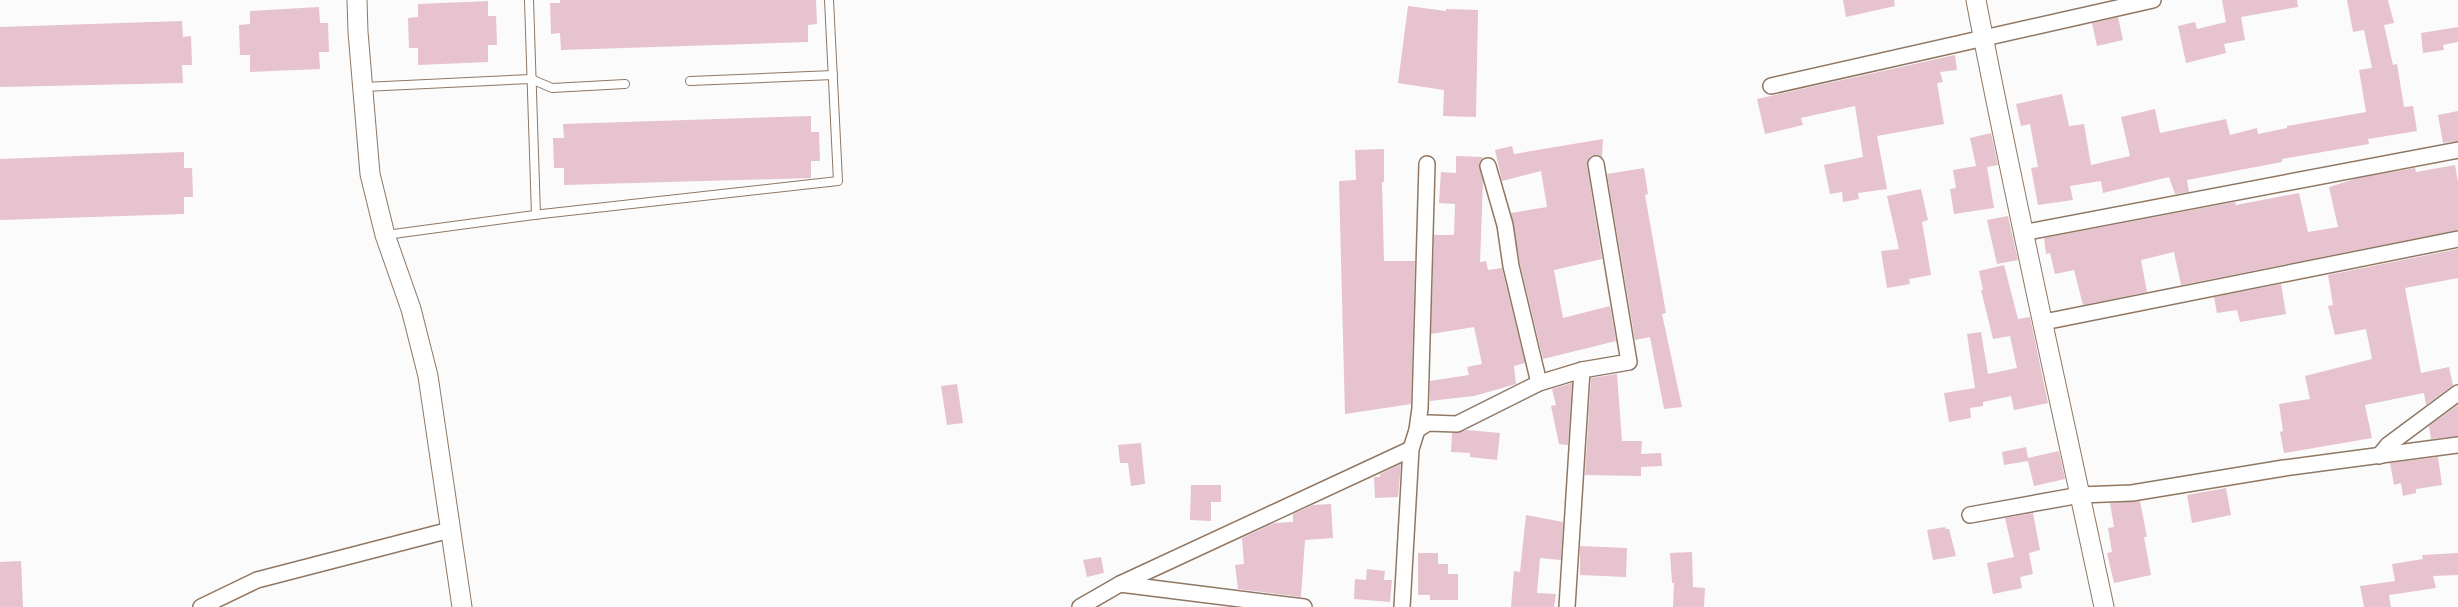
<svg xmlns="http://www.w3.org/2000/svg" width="2458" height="607" viewBox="0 0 2458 607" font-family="Raleway,sans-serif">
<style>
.building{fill:#e6c3ce}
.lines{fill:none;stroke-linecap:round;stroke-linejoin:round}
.service-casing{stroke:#8f7763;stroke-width:10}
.minor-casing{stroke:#8f7763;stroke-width:18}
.tertiary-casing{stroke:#8f7763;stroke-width:21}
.service{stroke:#fff;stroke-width:8}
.minor{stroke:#fff;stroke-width:15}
.tertiary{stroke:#fff;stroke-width:19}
</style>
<rect width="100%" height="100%" fill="#fbfbfb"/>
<g class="building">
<path d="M560 0H816L817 24 808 25V42L561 50 560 33 551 34 550 3H560Z"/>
<path d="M1843 0H1894L1895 6 1846 17Z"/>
<path d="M2222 0H2297L2298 7 2241 17 2245 40 2224 44 2226 53 2186 63 2178 26 2195 22 2197 29 2226 22Z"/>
<path d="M2347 0H2388L2394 23 2384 25 2393 65 2397 64 2404 107 2413 106 2417 131 2368 139 2369 144 2282 159V162L2187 180 2189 192 2175 194 2169 177 2103 193 2101 181 2070 186 2073 200 2038 205 2031 168 2038 167 2030 124 2021 126 2016 104 2062 94 2069 126 2084 124 2091 165 2130 156 2121 117 2155 109 2160 133 2226 119 2230 135 2257 128 2258 134 2287 128V126L2366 112 2359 70 2372 68 2364 30 2353 32Z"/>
<path d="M488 1V16H496L497 45H488V62L418 65V48H409L408 18 418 17V4Z"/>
<path d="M1408 6 1446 11V9L1478 10 1476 117 1443 116 1444 90 1398 83Z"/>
<path d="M319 7 320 23H328L329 52H319L320 69 250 72V55H240L239 25 250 24V11Z"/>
<path d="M2118 17 2123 40 2097 46 2092 23Z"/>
<path d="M182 21 183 37 191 36 192 65H182L183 83 0 87V27Z"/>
<path d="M2458 27V42L2443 45 2444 50 2423 53 2421 33Z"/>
<path d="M1955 55 1957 70 1940 72 1943 82 1937 83 1944 124 1877 136 1887 189 1858 193 1859 199 1843 202 1842 192 1830 194 1824 165 1863 157 1855 106 1801 118 1803 125 1765 134 1757 99Z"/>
<path d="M2458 111V141L2443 143 2438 115Z"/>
<path d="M811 116V132H819L820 161H811V178L564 185V168H554L553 138H564L563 124Z"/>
<path d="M1991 133 1998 165 1987 167 1994 208 1954 214 1950 189 1956 188 1953 170 1976 166 1970 138Z"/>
<path d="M1603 139 1602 157 1595 155 1590 156 1587 165 1602 259 1554 270 1563 318 1610 306 1616 341 1543 359 1520 264 1511 213 1547 207 1541 171 1502 181 1495 150 1512 146 1514 154Z"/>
<path d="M1384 149V182H1382L1384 261H1415L1411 404 1345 414 1339 181 1356 180 1355 150Z"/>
<path d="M184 152V168H192L193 197H184V214L0 220V159Z"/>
<path d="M1456 156 1483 157 1479 164 1483 181 1480 262 1486 261 1488 270 1502 268 1525 363 1514 366 1516 384 1474 396 1430 401V381L1469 375 1467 367 1482 364 1474 327 1431 334 1434 235H1454L1455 204 1439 203 1441 172 1456 173Z"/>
<path d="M2455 165 2458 182V230L2181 285 2174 252 2141 260 2147 292 2083 305 2074 270 2055 274 2050 253 2046 254 2044 238 2235 202 2236 205 2299 193 2308 232 2338 227 2329 187 2358 178 2415 168 2416 172Z"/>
<path d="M1644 168 1648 194 1645 195 1666 313 1662 314 1682 407 1664 409 1650 337 1635 340 1607 174Z"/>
<path d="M1921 189 1928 220 1922 222 1931 275 1909 279 1910 284 1887 288 1881 251 1899 249 1887 196Z"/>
<path d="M2008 216 2018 260 1997 264 1987 220Z"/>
<path d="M2458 249V278L2405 288 2421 373 2449 367 2453 385 2426 405 2424 393 2365 405 2372 438 2284 453 2280 432 2283 431 2279 404 2310 399 2305 376 2372 359 2366 329 2335 335 2328 306 2333 305 2328 275Z"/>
<path d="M2004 265 2018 319 2030 317 2048 403 2014 410 2011 396 1983 402V406L1970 408 1971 418 1949 422 1944 393 1975 388 1967 334 1981 332 1988 374 2017 368 2010 336 1993 339 1981 290H1983L1979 271Z"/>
<path d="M2281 284 2286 314 2240 322 2237 310 2217 313 2214 297Z"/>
<path d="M1617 374 1622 441H1642L1641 454 1661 453 1662 466 1641 467V476L1585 475 1591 378Z"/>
<path d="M1572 383 1568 445 1559 444 1551 406 1556 405 1552 389Z"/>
<path d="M957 384 963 423 947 425 941 386Z"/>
<path d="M2458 405V436L2431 439 2429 426Z"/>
<path d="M1467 430 1500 433 1497 460 1470 457V453L1451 452 1452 433Z"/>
<path d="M1141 443 1145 484 1131 486 1128 463H1120L1118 445Z"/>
<path d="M2026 447 2028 458 2059 451 2065 479 2034 486 2028 461 2004 465 2002 452Z"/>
<path d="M2438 457 2442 485 2416 489V493L2403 496 2401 483 2394 485 2390 463Z"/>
<path d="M1401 464 1398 497 1375 498 1374 477H1380V474Z"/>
<path d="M1191 485H1221V502H1211V521L1190 520Z"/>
<path d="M2226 488 2231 515 2192 523 2187 495Z"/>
<path d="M2140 501 2147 537H2144L2151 575 2114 583 2107 553 2112 552 2108 528 2114 527 2110 503Z"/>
<path d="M1331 504 1333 538 1305 540 1301 597 1238 589 1235 565 1244 564 1242 538 1274 523 1293 522V514L1313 505Z"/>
<path d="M2033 513 2040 550 2029 553 2033 574 2020 577 2022 588 1993 594 1987 563 2014 557 2005 518Z"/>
<path d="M1526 515 1563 522 1561 560 1540 558 1537 593 1556 594 1554 607H1511L1514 571 1520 572Z"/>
<path d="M1945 527 1946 529H1949L1956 556 1933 560 1927 530Z"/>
<path d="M1580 546 1627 548 1626 577 1580 575Z"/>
<path d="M1692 552 1693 587 1705 588 1704 607H1673L1674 583H1672L1670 553Z"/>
<path d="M1418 553H1438V564H1448V574H1458V600H1430V595H1418Z"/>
<path d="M2458 553V575L2433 576 2436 588 2389 595 2391 607H2364L2360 586 2395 581 2392 564 2423 559 2422 555Z"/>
<path d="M1101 557 1104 573 1087 577 1083 560Z"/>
<path d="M21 561 23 607H0V562Z"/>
<path d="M1367 569 1385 571 1384 580H1392L1390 602 1354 599 1355 579 1366 580Z"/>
</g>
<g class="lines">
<g class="service-casing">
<g id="service">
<path d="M529 0 536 215"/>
<path d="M690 81 833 75"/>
<path d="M364 87 531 79 552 88 625 84"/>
<path d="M386 235 542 214 838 181 829 0"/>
</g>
</g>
<g class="minor-casing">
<g id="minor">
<path d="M1771 86 2153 0"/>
<path d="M1488 166 1505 225 1511 266 1539 383"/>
<path d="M2022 233 2458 150"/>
<path d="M2044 322 2458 239"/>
<path d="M1417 430 1428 423 1457 424 1539 383 1582 370 1629 362 1596 164"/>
<path d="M2379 456 2388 445 2458 393"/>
<path d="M1970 515 2080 495 2132 493 2284 468 2458 445"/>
<path d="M1120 584 1304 607"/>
<path d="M201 607 257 580 450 530"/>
<path d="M1080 607 1120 584 1411 449"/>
<path d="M1402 607 1411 449 1417 430 1420 408 1427 164"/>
<path d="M1567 607 1582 370"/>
</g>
</g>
<g class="tertiary-casing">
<g id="tertiary">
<path d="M357 0 358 32 370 174 385 235 411 309 428 376 462 607"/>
<path d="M1976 0C2015 203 2061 405 2104 607"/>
</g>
</g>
<use href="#service" class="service"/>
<use href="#minor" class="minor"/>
<use href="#tertiary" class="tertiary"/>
</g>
</svg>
